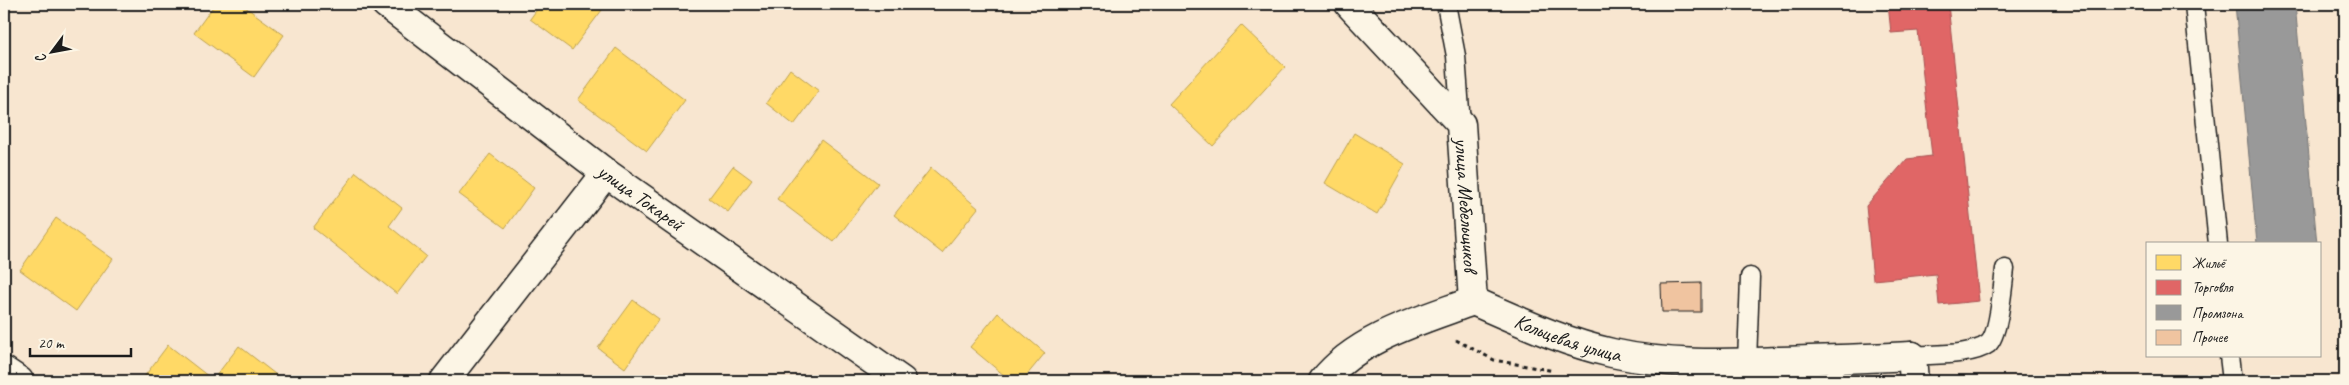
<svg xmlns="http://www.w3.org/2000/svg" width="2349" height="385" font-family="Caveat,sans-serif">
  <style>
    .homes { fill: #ffd966; stroke: #bba050 }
    .shops { fill: #e06666; stroke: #a55050 }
    .industry { fill: #999; stroke: #747474 }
    .building { fill: #f0c4a0; stroke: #1c1c1c }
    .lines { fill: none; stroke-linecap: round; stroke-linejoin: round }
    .lane-casing { stroke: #1c1c1c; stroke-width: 21 }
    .street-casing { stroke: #1c1c1c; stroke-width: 31 }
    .secondary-casing { stroke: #1c1c1c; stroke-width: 31 }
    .path { stroke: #1c1c1c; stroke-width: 3; stroke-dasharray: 4 4; stroke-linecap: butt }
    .lane { stroke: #fcf5e5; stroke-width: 18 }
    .street { stroke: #fcf5e5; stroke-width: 28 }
    .secondary { stroke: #fcf5e5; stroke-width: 28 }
    .labels { text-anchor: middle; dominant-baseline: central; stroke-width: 5; stroke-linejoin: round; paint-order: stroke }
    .street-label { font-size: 21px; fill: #1c1c1c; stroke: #fcf5e5 }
  </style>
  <rect width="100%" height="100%" fill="#f8e6d0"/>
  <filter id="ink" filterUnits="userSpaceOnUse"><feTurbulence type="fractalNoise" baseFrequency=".02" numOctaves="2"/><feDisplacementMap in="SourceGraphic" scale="10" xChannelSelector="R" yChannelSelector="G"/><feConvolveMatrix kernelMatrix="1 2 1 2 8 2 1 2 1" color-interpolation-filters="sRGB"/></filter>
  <g filter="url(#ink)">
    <path class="homes" d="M 215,4 L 241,4 L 284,35 L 254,77 L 194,33 Z
      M 541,4 L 595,4 L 602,10 L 572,50 L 530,19 Z
      M 1241,25 L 1285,67 L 1213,146 L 1169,104 Z
      M 616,48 L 685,100 L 647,151 L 578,100 Z
      M 790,69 L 819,91 L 794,125 L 766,103 Z
      M 1354,133 L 1405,164 L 1377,214 L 1325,183 Z
      M 821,140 L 878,183 L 834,242 L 777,199 Z
      M 490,154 L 534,188 L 505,228 L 459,194 Z
      M 733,166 L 752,180 L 728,212 L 709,198 Z
      M 931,168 L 978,208 L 942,253 L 894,215 Z
      M 356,172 L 402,208 L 389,226 L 426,256 L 397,294 L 313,228 Z
      M 56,218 L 113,259 L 76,311 L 20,270 Z
      M 633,300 L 659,319 L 625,368 L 598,348 Z
      M 998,313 L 1045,353 L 1022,381 L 1011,381 L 970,347 Z
      M 168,345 L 213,380 L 212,381 L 141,381 Z
      M 239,346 L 284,381 L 212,381 Z"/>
    <path class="shops" d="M 1888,4 L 1948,4 L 1979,301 L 1939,305 L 1936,274 L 1873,280 L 1866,206 L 1907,159 L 1932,156 L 1918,31 L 1891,33 Z"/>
    <path class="industry" d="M 2235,4 L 2295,4 L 2317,244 L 2257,244 Z"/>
    <path class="building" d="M 1701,283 L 1701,312 L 1662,312 L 1661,284 Z"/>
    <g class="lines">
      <g class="lane-casing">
        <path id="lane" d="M 1446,4 L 1456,56 L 1461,124
          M 2194,4 L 2218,244
          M 1912,356 C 1932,354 1972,356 1988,344 C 1999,335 2003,284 2005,269
          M 2229,356 L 2232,381
          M 1747,363 L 1750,277"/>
      </g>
      <g class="street-casing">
        <g id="street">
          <path id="s1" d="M 386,4 L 606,173 L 902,381"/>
          <path id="s2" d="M 1349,4 L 1461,124 L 1473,301"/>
          <path id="s3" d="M 1473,301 C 1519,321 1563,342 1612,353 C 1666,365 1723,364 1779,361 C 1823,360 1867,358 1912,356"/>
          <path d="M 4,371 L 19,381"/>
          <path d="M 444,381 L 606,173"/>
          <path d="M 1323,381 C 1358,337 1422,320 1473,301"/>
        </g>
      </g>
      <g class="secondary-casing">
        <path id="secondary" d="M 1912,356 L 1914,381"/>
      </g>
      <path class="path" d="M 1456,340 L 1494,360 L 1554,371"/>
      <use href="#lane" class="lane"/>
      <use href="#street" class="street"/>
      <use href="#secondary" class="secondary"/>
    </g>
  </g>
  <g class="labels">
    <g class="street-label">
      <text stroke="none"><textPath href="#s1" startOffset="320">улица Токарей</textPath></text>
      <text stroke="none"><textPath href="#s2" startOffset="245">улица Мебельщиков</textPath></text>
      <text stroke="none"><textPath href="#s3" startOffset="102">Кольцевая улица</textPath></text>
    </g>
  </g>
  <rect width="2349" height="385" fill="none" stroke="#fcf5e5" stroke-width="20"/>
  <rect x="10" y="10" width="2329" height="365" fill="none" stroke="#1c1c1c" stroke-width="2" filter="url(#ink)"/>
  <rect x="2146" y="242" width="175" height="115" fill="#fcf5e5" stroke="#a29e95"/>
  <rect x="2156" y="255" width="25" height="15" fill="#ffd966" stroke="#a29e95"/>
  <text x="2192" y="268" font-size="15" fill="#1c1c1c">Жильё</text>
  <rect x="2156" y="280" width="25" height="15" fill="#e06666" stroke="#a29e95"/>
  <text x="2192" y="292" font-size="15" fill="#1c1c1c">Торговля</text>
  <rect x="2156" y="305" width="25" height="15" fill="#999999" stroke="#a29e95"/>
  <text x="2192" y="318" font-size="15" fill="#1c1c1c">Промзона</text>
  <rect x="2156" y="330" width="25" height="15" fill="#f0c4a0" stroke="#a29e95"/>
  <text x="2192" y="342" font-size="15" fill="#1c1c1c">Прочее</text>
  <g transform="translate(52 52) rotate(238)" stroke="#fcf5e5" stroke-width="4" paint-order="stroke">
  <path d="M0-4L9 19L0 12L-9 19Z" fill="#1c1c1c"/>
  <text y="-8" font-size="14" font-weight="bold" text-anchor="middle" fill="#1c1c1c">С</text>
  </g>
  <path d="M30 348v8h101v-8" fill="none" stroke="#1c1c1c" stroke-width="2.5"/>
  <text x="38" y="348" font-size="15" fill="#1c1c1c" stroke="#fcf5e5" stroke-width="4" paint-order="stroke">20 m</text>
</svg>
